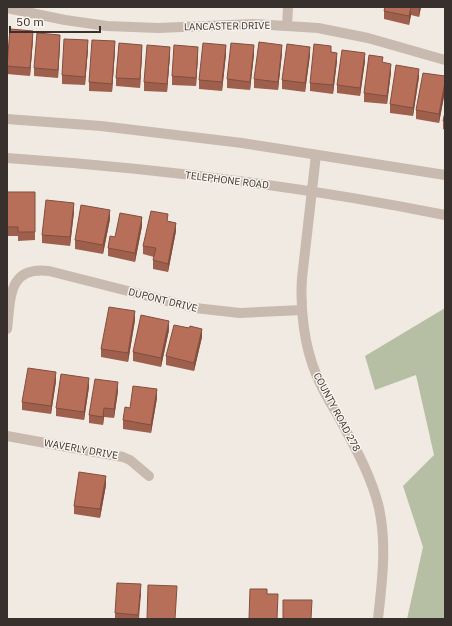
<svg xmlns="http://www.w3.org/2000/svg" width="452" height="626" font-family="'IBM Plex Sans',sans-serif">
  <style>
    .green { fill: #b6bfa3 }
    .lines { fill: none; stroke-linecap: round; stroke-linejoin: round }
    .minor { stroke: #c8baaf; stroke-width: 10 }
    .wall { fill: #9e5f4d }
    .shaded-wall { fill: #814e3e }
    .building { fill: #b86f59; stroke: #814e3e }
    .labels { text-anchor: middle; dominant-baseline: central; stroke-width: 3; stroke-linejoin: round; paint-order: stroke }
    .street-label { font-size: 10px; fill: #38302c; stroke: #f9f4ee }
  </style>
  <rect width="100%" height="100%" fill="#f1eae2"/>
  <path class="green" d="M 445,308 L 445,619 L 407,619 L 423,547 L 403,486 L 434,455 L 416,375 L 375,390 L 365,356 Z"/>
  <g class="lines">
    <path class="minor" d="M 7,8 L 65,20 L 107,26 L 158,28 L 254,24 L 318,28 L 368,38 L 445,60
      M 287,26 L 288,7
      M 7,119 L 101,126 L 242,143 L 445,175
      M 316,155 L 302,278 C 300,309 304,345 316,374 C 321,387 329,401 337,414 C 353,444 371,474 379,508 C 387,545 382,582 378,619
      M 7,158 C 154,168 301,186 445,215
      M 7,329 C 11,299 7,266 49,271 L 195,308 L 240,313 L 302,310
      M 7,436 L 123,457 L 130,460 L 149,476"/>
  </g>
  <path class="wall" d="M 385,7 L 421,7 L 419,17 L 411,15 L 409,25 L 384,19 L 384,11 Z
    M 33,39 L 30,76 L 7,74 L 7,66 Z
    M 60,44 L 58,78 L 34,76 L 34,68 Z
    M 88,49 L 85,85 L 62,84 L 62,75 Z
    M 115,50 L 112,92 L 89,91 L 89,82 Z
    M 331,52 L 337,61 L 333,94 L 310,91 L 310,83 Z
    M 142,53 L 140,88 L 116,86 L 116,78 Z
    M 282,53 L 278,90 L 254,88 L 254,79 Z
    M 226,54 L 222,91 L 199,89 L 199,80 Z
    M 254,54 L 250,90 L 227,88 L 227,79 Z
    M 170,55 L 167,92 L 144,91 L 144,82 Z
    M 198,55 L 196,86 L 172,85 L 172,76 Z
    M 310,55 L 305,92 L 282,89 L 282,80 Z
    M 365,61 L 360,96 L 337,93 L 337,85 Z
    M 383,63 L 391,72 L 387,104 L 364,102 L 364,93 Z
    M 445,76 L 445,91 L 439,123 L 416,119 L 416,110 Z
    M 419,77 L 413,116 L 390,113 L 390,104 Z
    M 445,112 L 445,130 L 443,129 L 443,121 Z
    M 7,192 L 35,192 L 35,240 L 18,241 L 18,236 L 7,236 Z
    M 74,212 L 70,246 L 42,243 L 42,235 Z
    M 110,219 L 103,254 L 75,249 L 75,240 Z
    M 142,226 L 135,262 L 108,256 L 108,248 L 115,237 Z
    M 176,231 L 168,272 L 153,269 L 153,260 L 154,257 L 143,254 L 143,246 Z
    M 135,320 L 128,362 L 101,357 L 101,349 Z
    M 189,328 L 202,337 L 194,371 L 166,365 L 166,356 Z
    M 169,330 L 161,367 L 133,361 L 133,352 Z
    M 56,381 L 51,414 L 22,410 L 22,402 Z
    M 89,387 L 84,420 L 56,416 L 56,408 Z
    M 118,391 L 114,418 L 104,417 L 103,425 L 89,423 L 89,415 Z
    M 157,398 L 151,433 L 123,429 L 123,420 L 130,408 Z
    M 106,485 L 100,518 L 74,514 L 74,506 Z
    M 141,593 L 139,619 L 115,619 L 115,613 Z"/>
  <path class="shaded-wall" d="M 411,7 L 411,15 L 409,25 L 409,16 Z
    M 419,7 L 421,7 L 419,17 Z
    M 33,31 L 33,39 L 30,76 L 30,68 Z
    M 60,35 L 60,44 L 58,78 L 58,70 Z
    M 88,40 L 88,49 L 85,85 L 85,77 Z
    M 115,41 L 115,50 L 112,92 L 112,84 Z
    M 142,45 L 142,53 L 140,88 L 140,79 Z
    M 226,45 L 226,54 L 222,91 L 222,82 Z
    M 254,45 L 254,54 L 250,90 L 250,82 Z
    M 282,45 L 282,53 L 278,90 L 278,82 Z
    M 170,47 L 170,55 L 167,92 L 167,84 Z
    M 198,47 L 198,55 L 196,86 L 196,78 Z
    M 310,47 L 310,55 L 305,92 L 305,83 Z
    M 337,53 L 337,61 L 333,94 L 333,85 Z
    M 365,53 L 365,61 L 360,96 L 360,88 Z
    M 391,64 L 391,72 L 387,104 L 387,96 Z
    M 419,69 L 419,77 L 413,116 L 413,108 Z
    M 445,82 L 445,91 L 439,123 L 439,114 Z
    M 74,203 L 74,212 L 70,246 L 70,237 Z
    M 110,210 L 110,219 L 103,254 L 103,245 Z
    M 142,217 L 142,226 L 135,262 L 135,253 Z
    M 176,223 L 176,231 L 168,272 L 168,264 Z
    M 135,311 L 135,320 L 128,362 L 128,353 Z
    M 169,321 L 169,330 L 161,367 L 161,358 Z
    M 202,329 L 202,337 L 194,371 L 194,363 Z
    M 56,372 L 56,381 L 51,414 L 51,406 Z
    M 89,378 L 89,387 L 84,420 L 84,412 Z
    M 118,382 L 118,391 L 114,418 L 114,409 Z
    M 157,389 L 157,398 L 151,433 L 151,425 Z
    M 104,408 L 104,417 L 103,425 L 103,417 Z
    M 106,476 L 106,485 L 100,518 L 100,509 Z
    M 141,584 L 141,593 L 138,619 L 138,615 Z"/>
  <path class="building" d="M 385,7 L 411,7 L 409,16 L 384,11 Z
    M 10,29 L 33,31 L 30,68 L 7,66 Z
    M 37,33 L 60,35 L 58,70 L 34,68 Z
    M 64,39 L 88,40 L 85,77 L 62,75 Z
    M 92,40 L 115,41 L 112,84 L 89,82 Z
    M 259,42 L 282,45 L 278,82 L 254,79 Z
    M 119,43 L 142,45 L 140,79 L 116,78 Z
    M 203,43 L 226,45 L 222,82 L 199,80 Z
    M 231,43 L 254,45 L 250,82 L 227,79 Z
    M 287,44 L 310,47 L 305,83 L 282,80 Z
    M 314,44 L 331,46 L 331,52 L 337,53 L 333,85 L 310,83 Z
    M 147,45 L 170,47 L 167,84 L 144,82 Z
    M 174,45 L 198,47 L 196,78 L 172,76 Z
    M 342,50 L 365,53 L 360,88 L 337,85 Z
    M 369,55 L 383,57 L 382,62 L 391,64 L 387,96 L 364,93 Z
    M 396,65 L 419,69 L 413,108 L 390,104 Z
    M 423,73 L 445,76 L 445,82 L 439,114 L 416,110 Z
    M 445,112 L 445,121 L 443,121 Z
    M 7,192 L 35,192 L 35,232 L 18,232 L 18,227 L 7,227 Z
    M 46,200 L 74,203 L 70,237 L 42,235 Z
    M 81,205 L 110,210 L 103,245 L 75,240 Z
    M 151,211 L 168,214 L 167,221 L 176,223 L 168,264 L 153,260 L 156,248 L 143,246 Z
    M 120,213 L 142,217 L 135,253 L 108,248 L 110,236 L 115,237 Z
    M 109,307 L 135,311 L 128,353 L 101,349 Z
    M 141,315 L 169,321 L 161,358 L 133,352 Z
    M 174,325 L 189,328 L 190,326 L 202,329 L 194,363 L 166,356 Z
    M 28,368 L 56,372 L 51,406 L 22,402 Z
    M 61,374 L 89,378 L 84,412 L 56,408 Z
    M 95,379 L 118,382 L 114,409 L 104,408 L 103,417 L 89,415 Z
    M 133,386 L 157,389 L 151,425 L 123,420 L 125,407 L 130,408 Z
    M 79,472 L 106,476 L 100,509 L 74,506 Z
    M 117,583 L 141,584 L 138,615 L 115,613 Z
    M 148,585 L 177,586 L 175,619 L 147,619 Z
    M 250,589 L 267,589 L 267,594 L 278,594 L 277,619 L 249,619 Z
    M 283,600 L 312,600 L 311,619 L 283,619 Z"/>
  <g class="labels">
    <g class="street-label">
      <text transform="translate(227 26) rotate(-1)">LANCASTER DRIVE</text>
      <text transform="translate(227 180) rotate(7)">TELEPHONE ROAD</text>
      <text transform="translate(163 300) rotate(14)">DUPONT DRIVE</text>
      <text transform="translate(337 412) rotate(62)">COUNTY ROAD 278</text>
      <text transform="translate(81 449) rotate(10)">WAVERLY DRIVE</text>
    </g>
  </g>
  <rect width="452" height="626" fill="none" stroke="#38302c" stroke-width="16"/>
  <path d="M10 26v6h90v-6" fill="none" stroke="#38302c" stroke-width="2"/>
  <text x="16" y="26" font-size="12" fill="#38302c" stroke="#f9f4ee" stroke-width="3" paint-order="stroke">50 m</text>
</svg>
